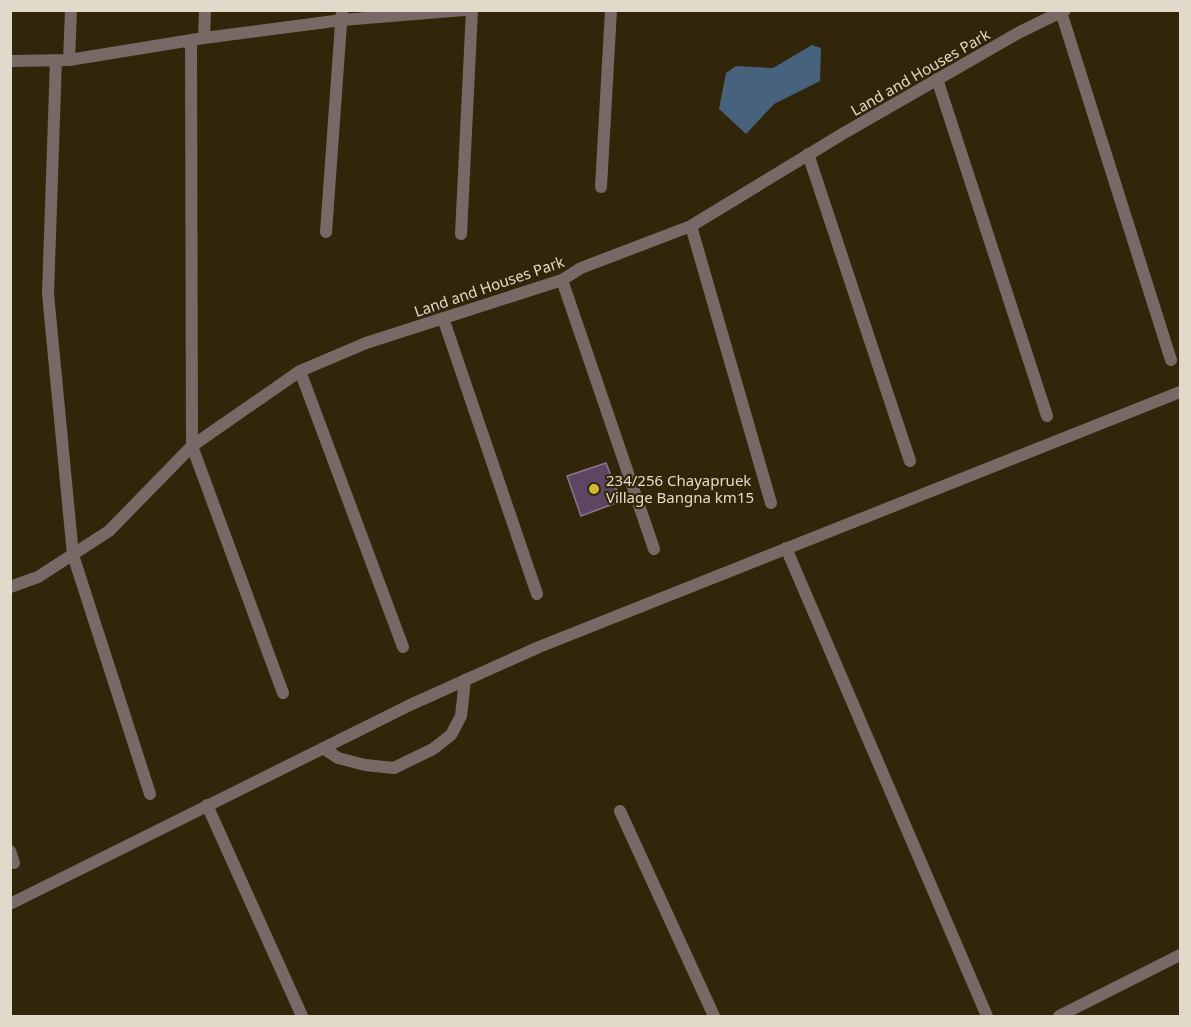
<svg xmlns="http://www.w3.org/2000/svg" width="1191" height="1027" font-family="'Noto Sans',sans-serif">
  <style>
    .water { fill: #47627d }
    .building { fill: #5c4663; stroke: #8a7690; stroke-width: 1.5 }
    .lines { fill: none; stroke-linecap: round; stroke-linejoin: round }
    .lane { stroke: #796966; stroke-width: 12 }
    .street { stroke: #796966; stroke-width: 12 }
    .poi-dot { fill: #d4b635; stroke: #32260a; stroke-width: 2 }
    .labels { text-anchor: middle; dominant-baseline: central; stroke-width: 4.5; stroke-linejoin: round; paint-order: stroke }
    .street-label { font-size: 15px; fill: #e1daca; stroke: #32260a }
    .poi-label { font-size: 15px; fill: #e1daca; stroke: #32260a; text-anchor: start }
  </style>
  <rect width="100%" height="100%" fill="#32260a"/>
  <path class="water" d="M 812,45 L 821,48 L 820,81 L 774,104 L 746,134 L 719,109 L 726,73 L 736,66 L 773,68 Z"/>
  <path class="building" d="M 606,463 L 621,501 L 581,516 L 567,476 Z"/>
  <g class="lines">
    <path class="lane" d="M 323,748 L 338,758 L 365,765 L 394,768 L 433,749 L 451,735 L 461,716 L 465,680
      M 207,805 L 302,1016
      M 620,811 L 714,1016"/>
    <path class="street" d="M 1061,12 L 1171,360
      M 204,38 L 205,10
      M 191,40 L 192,446 L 283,693
      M 56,60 L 48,294 L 73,555 L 150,794
      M 69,60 L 71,10
      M 10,61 L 69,60 L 204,38 L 342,20 L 464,10
      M 937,79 L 1047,416
      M 808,154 L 910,461
      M 601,187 L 611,10
      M 691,226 L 771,503
      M 326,232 L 342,10
      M 461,234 L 472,10
      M 562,280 L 654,549
      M 443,318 L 537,594
      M 300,371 L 403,647
      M 786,548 L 987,1016
      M 10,587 L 38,577 L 109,531 L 192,446 L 300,371 L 366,343 L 562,280 L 581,268 L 691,226 L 844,133 L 1020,32 L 1065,10
      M 10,851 L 14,863
      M 10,904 L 410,705 L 539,647 L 1180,392
      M 1059,1016 L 1180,955"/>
  </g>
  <circle class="poi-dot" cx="594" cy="489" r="6"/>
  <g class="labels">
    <g class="street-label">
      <text transform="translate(920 72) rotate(-30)">Land and Houses Park</text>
      <text transform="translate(489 286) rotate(-19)">Land and Houses Park</text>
    </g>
    <g class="poi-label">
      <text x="606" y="480">234/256 Chayapruek<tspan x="606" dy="17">Village Bangna km15</tspan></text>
    </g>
  </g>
  <rect width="1191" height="1027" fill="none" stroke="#e1daca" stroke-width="24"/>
</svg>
